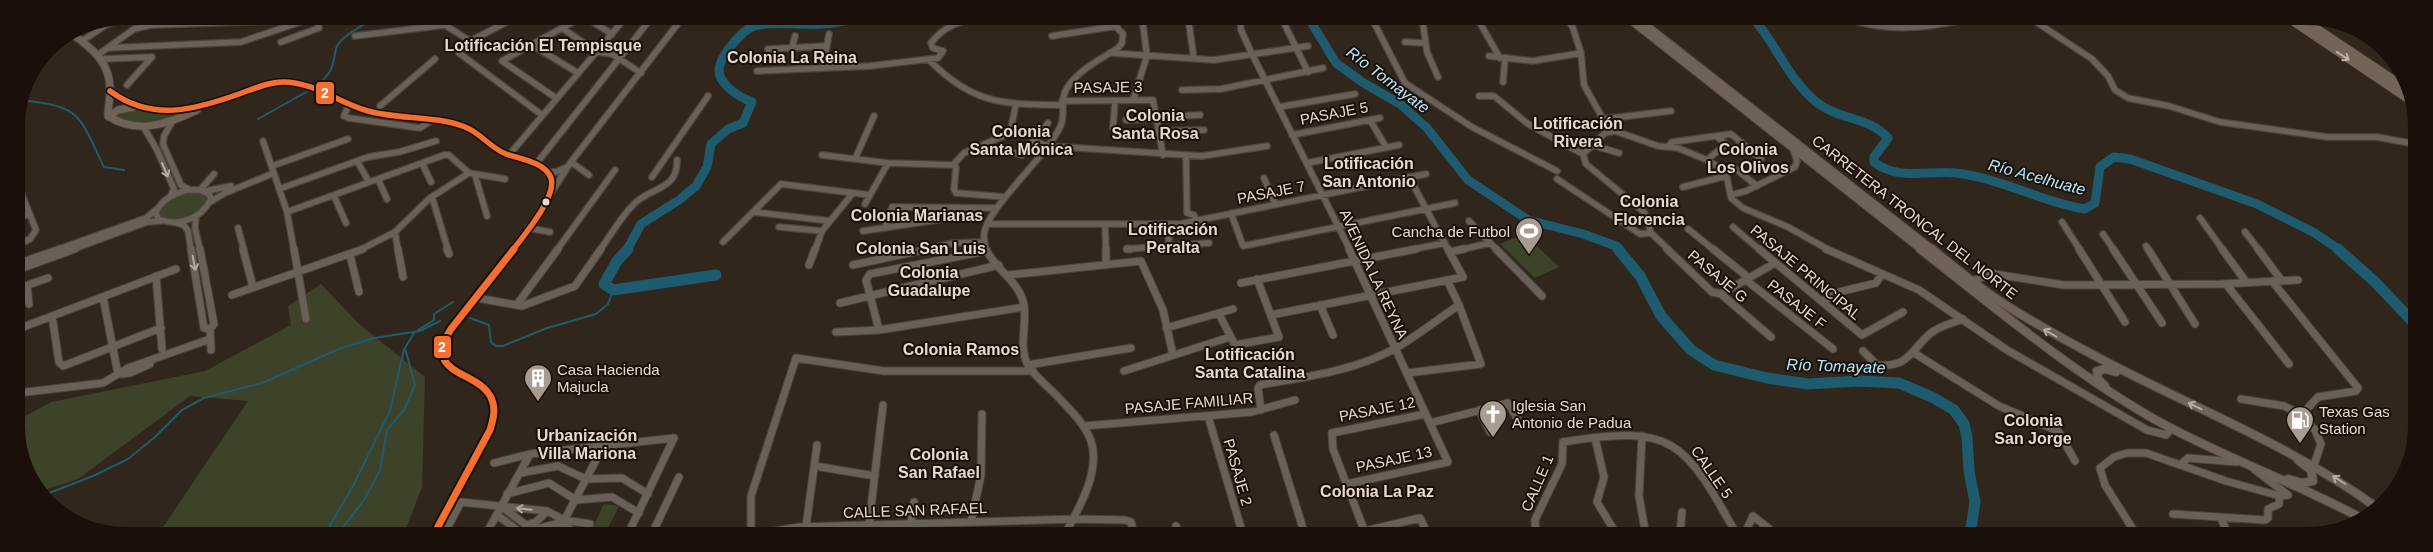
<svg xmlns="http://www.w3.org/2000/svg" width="2433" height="552" font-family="Helvetica,sans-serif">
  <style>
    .green { fill: #3d4329 }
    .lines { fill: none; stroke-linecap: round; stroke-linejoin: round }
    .stream { stroke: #1e5b6f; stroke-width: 2 }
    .river-far1 { stroke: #1e5b6f; stroke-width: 9 }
    .river { stroke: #1e5b6f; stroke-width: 11 }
    .minor-far1-casing { stroke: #4e433c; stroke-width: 8 }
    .minor-casing { stroke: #4e433c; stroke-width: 9 }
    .major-far1-casing { stroke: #4e433c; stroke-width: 9 }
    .major-casing { stroke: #4e433c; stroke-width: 10 }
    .highway-casing { stroke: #4e433c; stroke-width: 9 }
    .minor-far1 { stroke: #696158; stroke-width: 5.5 }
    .minor { stroke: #696158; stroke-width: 7 }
    .major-far1 { stroke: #6f6258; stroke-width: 7 }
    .major { stroke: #6f6258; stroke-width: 8 }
    .highway { stroke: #726457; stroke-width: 8 }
    .bus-1-far1-casing { stroke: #1a1009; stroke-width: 9 }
    .bus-1-casing { stroke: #1a1009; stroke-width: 11 }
    .bus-1-far1 { stroke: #f46f30; stroke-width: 5.5 }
    .bus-1 { stroke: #f46f30; stroke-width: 7 }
    .oneway { stroke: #bfb1a5 }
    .oneway2 { stroke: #b5aa9f }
    .oneway3 { stroke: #b8aa9f }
    .bus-dot { fill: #e8dacf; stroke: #1a1009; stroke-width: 2 }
    .labels { text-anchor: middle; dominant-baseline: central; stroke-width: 4; stroke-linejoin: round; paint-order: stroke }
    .street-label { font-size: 15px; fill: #e8dacf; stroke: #1a1009 }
    .poi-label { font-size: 15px; fill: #e8dacf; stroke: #1a1009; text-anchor: start }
    .neighbourhood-label { font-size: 16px; font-weight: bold; fill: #e8dacf; stroke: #1a1009 }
    .water-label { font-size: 16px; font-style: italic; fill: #b2e8fe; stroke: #1a1009 }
    .line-badge { stroke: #1a1009; stroke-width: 2 }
    .badge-label { font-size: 14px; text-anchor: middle; font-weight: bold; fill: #fff }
  </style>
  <rect width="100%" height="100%" fill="#31261c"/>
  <path class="green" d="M 128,109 L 174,115 L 172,118 C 149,123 138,126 115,117 Z
    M 197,191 L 207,196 L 208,200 C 197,216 180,224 161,218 L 160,210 C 171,197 181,194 197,191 Z
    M 1524,234 L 1559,267 L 1535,278 L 1500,244 Z
    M 321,284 L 359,324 L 425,377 L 422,487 L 404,534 L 159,533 L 248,401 L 190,396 L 78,479 L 41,491 L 18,448 L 18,421 L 20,419 L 51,402 L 205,371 L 291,325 L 288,306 Z
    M 604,504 L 619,506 L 607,530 L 592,529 Z"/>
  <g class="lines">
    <path class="stream" d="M 317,86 C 333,71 332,69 336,49 C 339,36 371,20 383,16
      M 21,100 C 83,107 78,114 104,167 L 124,170
      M 258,119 L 310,90
      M 470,318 L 489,325 L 491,342 L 496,346 L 503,346 L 547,328 L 596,314 L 608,304 L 613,290
      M 418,330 L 434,320 L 434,314 L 453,302
      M 44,495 L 93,476 L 128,459 L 155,437 L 182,410 L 204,398 L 262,383 L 339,349 L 374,338 L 420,331 L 440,321
      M 325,534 L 353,486 L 390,411 L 404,349
      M 338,534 L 364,500 L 380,470 L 387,430 L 404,410 L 415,385 L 405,348 L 414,333"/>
    <path class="river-far1" d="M 1308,17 L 1336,63 L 1362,82 L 1400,104 L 1427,128 L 1468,180 L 1528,220 L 1583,234 L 1616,246 L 1619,250
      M 1753,18 C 1777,45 1790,83 1819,104 C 1840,120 1870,117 1888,138 L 1874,157 L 1874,162 C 1898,181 1928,170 1956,173 C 2001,178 2041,202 2085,209 L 2095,203 L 2100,167 L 2114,157 L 2130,159 L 2257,204 L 2313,232 L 2340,250
      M 627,250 L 641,224 L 679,200 L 696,186 L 707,167 L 711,144 L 728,129 L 743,123 L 752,102 C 739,97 714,82 720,65 C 723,54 737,37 748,29 C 763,19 804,26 823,24 C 839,23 854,19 869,17"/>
    <path class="river" d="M 628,249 L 617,261 L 604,284 L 613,290 L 716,275
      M 1618,249 L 1640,276 L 1661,316 L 1691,350 L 1714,365 L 1767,378 L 1808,384 L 1859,381 L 1899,383 L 1934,398 L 1954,410 L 1964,424 L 1967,437 L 1969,471 L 1975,502 L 1970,535
      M 2338,249 L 2374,281 L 2415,324"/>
    <g class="minor-far1-casing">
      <path id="minor-far1" d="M 339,16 L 342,21
        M 516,17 L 465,44 L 459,53 L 542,115
        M 585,17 L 612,34
        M 1188,17 L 1194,59
        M 1240,17 L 1241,30 L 1252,54 L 1350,250
        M 1281,17 L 1308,72
        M 1371,17 L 1405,83 L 1472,127 L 1557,171
        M 1422,17 L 1427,52 L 1438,77
        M 1477,18 L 1500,58
        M 1567,18 L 1573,28 L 1581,53 L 1584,85 L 1603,119 L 1615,131 L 1658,146 L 1678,148 L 1707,160 L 1717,166 L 1727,178 L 1731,198 L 1743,208 L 1788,227 L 1829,250
        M 1846,18 C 1889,34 1930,27 1974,18
        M 2030,18 L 2092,59 L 2108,76 L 2115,90 L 2128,98 L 2169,106 L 2220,122 L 2327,137 L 2377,137 L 2415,144
        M 1239,19 L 1263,17
        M 562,28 L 597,52 L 612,54 L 641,73
        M 355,36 L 445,25 L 470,41
        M 1052,36 L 1117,26
        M 82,41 L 106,25 L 130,16
        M 281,42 L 319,28 L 315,17
        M 1405,42 L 1425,43
        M 532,45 L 578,73
        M 108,48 L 241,42 L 318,16
        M 792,48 L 795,36
        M 768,49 L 827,46
        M 1111,53 L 1214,60 L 1308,46
        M 99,54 L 134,29 L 150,25 L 306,20
        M 1489,56 L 1533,61 L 1581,53
        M 102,59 L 152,57
        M 929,60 C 974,105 1002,104 1062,105
        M 823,68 L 829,34
        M 757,71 L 870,66 L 938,58 L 943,51 L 933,48 L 931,43 C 944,26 960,21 980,17
        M 1503,82 L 1505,59
        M 127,85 L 152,57
        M 1182,90 L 1221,89 L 1323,68
        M 1479,96 L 1494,96 L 1528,124 L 1583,154
        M 556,98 L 502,61 L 582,17
        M 1133,100 L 1147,56 L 1142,17
        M 1062,101 L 1153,100 L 1163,155
        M 349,104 L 344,116 L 349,118 L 420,128 L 432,120
        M 380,106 L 435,59
        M 1279,107 L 1355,94
        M 1157,117 L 1200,115
        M 1603,119 L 1671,111
        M 1126,120 L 1158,119
        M 1370,120 L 1386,147
        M 172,122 L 164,136 L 163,144 L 181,185 L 190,190
        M 143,126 L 157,150 L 174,189 L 170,197
        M 1113,128 L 1115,101
        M 1159,131 L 1204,130
        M 1292,135 L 1380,118
        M 1716,136 L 1736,152
        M 263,141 L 287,212 L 294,250
        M 1034,141 L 1048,146 L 1202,156 L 1267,146
        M 1592,145 L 1619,153
        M 1668,147 L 1672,142 L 1731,134 L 1761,159
        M 1005,150 L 1022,155 L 1048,123
        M 1583,154 L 1586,164 L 1644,212 L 1651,233
        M 1583,154 L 1605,133 L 1615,131
        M 509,155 L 626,17
        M 822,155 L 888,163 L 953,165 L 956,167 L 954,189 L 956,193 L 1005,197
        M 1186,156 L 1187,213 L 1194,215 L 1196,220
        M 855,159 L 874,116
        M 1707,160 L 1726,144
        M 357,161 L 369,182
        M 571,162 L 589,175
        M 422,163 L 431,182
        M 1307,163 L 1399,145
        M 536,164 L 652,17
        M 953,165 L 964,153 L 1010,133 L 1016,104
        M 272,166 L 348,139
        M 1732,166 L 1757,186
        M 546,172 L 556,172 L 567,167
        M 475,175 L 487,216
        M 652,177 L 708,96
        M 1409,177 L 1448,250
        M 1264,178 L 1275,204
        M 378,179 L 387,199
        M 1557,179 L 1640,234 L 1651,233
        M 17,182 L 36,230 L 30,239 L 17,245
        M 1683,187 L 1726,176
        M 279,189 L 368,157 L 399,152 L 436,141
        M 187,190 L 200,190 L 209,194 L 211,199 C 201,219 179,227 158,219 L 156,212 C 162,199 174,194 187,190 Z
        M 200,190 L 214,174
        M 206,191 L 231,186
        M 551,193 L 571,162 L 683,17
        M 1731,195 L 1746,191 L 1795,167 L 1797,161 L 1793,149
        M 334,196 L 346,223
        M 430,198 L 433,200 L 448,250
        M 210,202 L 225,193 L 274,173
        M 865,204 L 888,163
        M 287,212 L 444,155 L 449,155 L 469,173 L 505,179
        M 753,212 L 830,221
        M 1231,213 L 1243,246 L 1455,203
        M 196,216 L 195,228 L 200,250
        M 17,218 L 30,214
        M 2200,218 L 2223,250
        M 1469,221 L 1497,250
        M 2062,222 L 2080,250
        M 177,223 L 184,225 L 188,231 L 191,250
        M 987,224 L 1180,224 L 1426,174
        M 1105,224 L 1106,250
        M 779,227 L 822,231
        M 1733,227 L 1760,250
        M 238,228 L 244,250
        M 528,228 L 550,232
        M 885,228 L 892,207 L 996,208
        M 1688,229 L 1714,250
        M 863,231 L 957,217 L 960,208
        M 395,232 L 398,250
        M 2245,232 L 2259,250
        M 1651,233 L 1669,250
        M 2103,234 L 2114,250
        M 723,242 L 781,184 L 870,195
        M 1168,246 L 1170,224
        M 2146,246 L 2149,250
        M 1127,249 L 1209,243
        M 56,250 L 146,218 L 158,208
        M 71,250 L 147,222 L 161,221
        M 360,250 L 395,232 L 430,198 L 469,173
        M 557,250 L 615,170
        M 600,250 C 611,235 620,218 633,205 C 649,187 678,191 677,160
        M 815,250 L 822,231 L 853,193
        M 922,250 L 954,243 L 984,242
        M 986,250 C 985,245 984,240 984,235 C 985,209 1048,156 1061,125 C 1066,113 1059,100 1067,88 C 1078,70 1101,59 1118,48 L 1122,43 L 1123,34 L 1107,17
        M 1409,250 L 1445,243
        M 1459,250 L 1490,243"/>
    </g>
    <g class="minor-casing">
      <path id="minor" d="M 191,249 L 204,328 L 210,329
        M 200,249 L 214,324 L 210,329 L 211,350
        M 243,249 L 253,287
        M 294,249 L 306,319
        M 398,249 L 403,277
        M 447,249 L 449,254
        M 986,249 C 993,267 1017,280 1023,301 C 1029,321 1017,345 1028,365 C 1035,377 1050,388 1059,398 C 1071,411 1085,424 1091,441 C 1101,471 1079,508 1065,534
        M 1106,249 L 1106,265
        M 1127,249 L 1130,249
        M 1496,249 L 1542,296
        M 1667,249 L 1712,292 L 1721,294 L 1771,337
        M 1713,249 L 1749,278
        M 1759,249 L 1862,335 L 1903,312
        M 1826,249 L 1919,290 L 2007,350 L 2147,430 L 2166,435 L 2171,429
        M 2079,249 L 2125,322
        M 2113,249 L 2162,323
        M 2148,249 L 2195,324
        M 2222,249 L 2247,283
        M 2258,249 L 2282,281
        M 1450,252 L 1464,249
        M 350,255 L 359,292
        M 17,264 L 60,249
        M 809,265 L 815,249
        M 853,265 L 928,249
        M 17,270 L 75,249
        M 1008,275 L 1141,261 L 1163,310 L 1173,355
        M 156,276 L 162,349
        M 1746,280 L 1833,349
        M 1971,281 L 1994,274 L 2064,285 L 2221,284 L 2298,280
        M 2272,281 L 2358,388 L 2356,391 L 2318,397 L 2305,411 L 2305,419 L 2315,430 L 2321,444 L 2314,465
        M 1241,283 L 1416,249
        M 2226,284 L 2289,364
        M 27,286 L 29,304
        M 17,289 L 48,278
        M 1721,294 L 1775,263
        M 232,295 L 363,249
        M 103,297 L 118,374
        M 477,298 L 522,306 L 575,286 L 601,249
        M 1822,302 L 1839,292 L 1876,283 L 1882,274
        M 518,303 L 558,249
        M 840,303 L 999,265
        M 1320,305 L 1333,335
        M 1219,314 L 1235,345 L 1279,337 L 1257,279
        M 1271,315 L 1463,277 L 1448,249
        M 52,316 L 59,362 L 63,366 L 161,328
        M 1166,328 L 1233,309
        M 18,329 L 176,269
        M 879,330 L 866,280 L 870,274 L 986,251
        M 836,332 L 879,330 L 1024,307
        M 1863,351 L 1877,365 C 1910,368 1911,349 1931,333 C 1939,326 1953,323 1963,319
        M 1914,353 L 1999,406 L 2058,431 L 2075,461
        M 1028,365 L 1131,348
        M 1124,371 L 1230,337
        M 1407,373 L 1481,364 L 1459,305 L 1447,280
        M 122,374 L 130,373 L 150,364
        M 18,393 L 103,383 L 128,368 L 210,339
        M 2241,399 L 2284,406 L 2304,416
        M 1261,410 L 1258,388 L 1260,385 C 1305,377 1355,371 1396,348 C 1418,335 1438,319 1459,305
        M 1479,410 L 1490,432
        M 1208,416 L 1243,535
        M 1430,423 L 1508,403 L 1521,425
        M 1084,426 L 1252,412 L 1295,400
        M 1274,435 L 1305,535
        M 1642,436 L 1639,496 L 1645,530 L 1643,535
        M 1595,438 L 1604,477 L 1597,502 L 1617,535
        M 494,463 L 530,454 L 674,438
        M 2180,465 L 2188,458 L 2236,462
        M 815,466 L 875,476
        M 2255,470 L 2288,495
        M 520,473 L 558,466 L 586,479 L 622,478 L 648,494
        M 1347,484 L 1448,462 L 1349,249
        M 507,494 L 549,483 L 576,500 L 612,497 L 639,513
        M 451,501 L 547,511 L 564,520 L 590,524
        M 502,507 L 526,525 L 536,522 L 547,511
        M 2173,514 L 2265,520 L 2268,518 L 2268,509 L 2279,504 L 2280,496
        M 497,515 L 521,533 L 563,522 L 575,534
        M 2221,519 L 2229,535
        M 971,522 L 981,475 L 982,414
        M 911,524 L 914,502
        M 869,525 L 883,405
        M 1176,526 L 1178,535
        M 806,527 L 817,445
        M 1365,531 L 1420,518 L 1428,535
        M 444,534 L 461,502
        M 486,534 L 530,454
        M 557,534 L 604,445
        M 628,534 L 674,438
        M 652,534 L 679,477
        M 751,534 L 751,496 L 796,358 L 884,371 L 1033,371
        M 757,534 L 799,527 L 1075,519 L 1125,520 L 1131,522 L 1134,535
        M 2136,534 L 2105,485 L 2100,468 L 2114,457 L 2127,453 L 2146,453 L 2226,481 L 2280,496 L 2288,495
        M 1366,535 L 1333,449 L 1332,433 L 1425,414
        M 1536,535 L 1535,520 L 1562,464 L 1563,442 C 1674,424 1684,440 1737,535
        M 1680,535 L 1682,512
        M 1744,535 L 1753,516 L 1777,535"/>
    </g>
    <g class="major-far1-casing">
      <path id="major-far1" d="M 1628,18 L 1922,250
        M 1637,18 L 1933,250
        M 71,33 C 93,49 111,63 110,92 C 110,100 108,108 108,116 C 137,135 168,124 197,110
        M 110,91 C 152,122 194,110 239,94 C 253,89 268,82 283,82 C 314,82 339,103 368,111 C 400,120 434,115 465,127 C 481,133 490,148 506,154 C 520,159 545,162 551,178 C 557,197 524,235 513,250
        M 109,117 L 118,110 L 134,107"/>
    </g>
    <g class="major-casing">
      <path id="major" d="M 1920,249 C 1996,308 2070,371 2154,419 C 2220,456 2292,481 2359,517
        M 1932,249 C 1953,266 1975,285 1998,300 C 2030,321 2065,340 2099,358 C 2193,408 2293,446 2379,509
        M 2105,386 L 2098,379 L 2097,371 L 2105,369 L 2116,372
        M 2288,479 L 2302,483 L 2313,481 L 2311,470 L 2298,460
        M 434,534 L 490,430 C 493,420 496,410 492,400 C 481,369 420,377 451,329 L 514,249"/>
    </g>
    <g class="highway-casing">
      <path id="highway" d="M 2288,18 L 2414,103
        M 2301,18 L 2406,88"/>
    </g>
    <use href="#minor-far1" class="minor-far1"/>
    <use href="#minor" class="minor"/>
    <use href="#major-far1" class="major-far1"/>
    <use href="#major" class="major"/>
    <use href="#highway" class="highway"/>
    <g class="bus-1-far1-casing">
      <path id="bus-1-far1" d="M 110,91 C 152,122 194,110 239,94 C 253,89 268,82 283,82 C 314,82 339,103 368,111 C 400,120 434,115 465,127 C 481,133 490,148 506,154 C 520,159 545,162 551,178 C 557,197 524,235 513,250"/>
    </g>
    <g class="bus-1-casing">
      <path id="bus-1" d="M 434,534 L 490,430 C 493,420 496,410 492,400 C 481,369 420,377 451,329 L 514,249"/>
    </g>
    <use href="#bus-1-far1" class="bus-1-far1"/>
    <use href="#bus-1" class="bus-1"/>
  </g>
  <defs><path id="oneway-shaft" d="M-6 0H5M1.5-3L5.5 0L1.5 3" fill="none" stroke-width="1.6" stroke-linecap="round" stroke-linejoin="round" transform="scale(1.25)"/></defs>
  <use class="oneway" href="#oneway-shaft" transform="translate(2343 56) rotate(34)"/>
  <g class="oneway2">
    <use href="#oneway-shaft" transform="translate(165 170) rotate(67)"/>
    <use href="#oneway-shaft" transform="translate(194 263) rotate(79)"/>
    <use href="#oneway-shaft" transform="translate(524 509) rotate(-174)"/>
  </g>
  <g class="oneway3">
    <use href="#oneway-shaft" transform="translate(2050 333) rotate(-150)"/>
    <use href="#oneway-shaft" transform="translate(2195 406) rotate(-154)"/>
    <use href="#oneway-shaft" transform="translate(2339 480) rotate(-148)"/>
  </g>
  <defs>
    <g id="stadium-pin" transform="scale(1.4375)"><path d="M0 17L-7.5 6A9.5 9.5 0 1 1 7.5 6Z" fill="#a89b90" stroke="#1a1009"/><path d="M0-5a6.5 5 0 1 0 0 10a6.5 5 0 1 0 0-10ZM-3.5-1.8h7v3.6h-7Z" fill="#fff"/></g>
    <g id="building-pin" transform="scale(1.4375)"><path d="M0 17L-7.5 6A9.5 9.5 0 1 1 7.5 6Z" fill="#a89b90" stroke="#1a1009"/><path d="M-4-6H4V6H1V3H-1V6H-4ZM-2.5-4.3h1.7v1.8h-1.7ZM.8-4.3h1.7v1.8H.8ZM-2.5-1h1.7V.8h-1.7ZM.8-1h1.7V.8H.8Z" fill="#fff"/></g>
    <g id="church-pin" transform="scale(1.4375)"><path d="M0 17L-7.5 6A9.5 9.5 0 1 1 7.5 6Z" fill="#a89b90" stroke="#1a1009"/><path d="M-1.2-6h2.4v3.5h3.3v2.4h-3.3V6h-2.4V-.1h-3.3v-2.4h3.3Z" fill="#fff"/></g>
    <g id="fuel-pin" transform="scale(1.4375)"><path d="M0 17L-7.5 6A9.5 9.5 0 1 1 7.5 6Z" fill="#a89b90" stroke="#1a1009"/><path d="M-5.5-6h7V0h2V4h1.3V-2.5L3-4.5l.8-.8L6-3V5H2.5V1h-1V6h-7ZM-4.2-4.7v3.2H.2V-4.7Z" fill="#fff"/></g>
  </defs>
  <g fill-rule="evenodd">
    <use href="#stadium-pin" x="1529" y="231"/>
    <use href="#building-pin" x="538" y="378"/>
    <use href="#church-pin" x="1493" y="414"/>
    <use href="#fuel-pin" x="2300" y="420"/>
  </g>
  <circle class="bus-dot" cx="546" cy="202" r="4.5"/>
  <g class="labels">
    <g class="street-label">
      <text transform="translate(1108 87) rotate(-1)">PASAJE 3</text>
      <text transform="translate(1334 113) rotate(-11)">PASAJE 5</text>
      <text transform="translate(1271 192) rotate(-11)">PASAJE 7</text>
      <text transform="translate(1915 217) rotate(38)">CARRETERA TRONCAL DEL NORTE</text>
      <text transform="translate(1806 272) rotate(40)">PASAJE PRINCIPAL</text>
      <text transform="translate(1374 274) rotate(65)">AVENIDA LA REYNA</text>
      <text transform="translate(1718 276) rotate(40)">PASAJE G</text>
      <text transform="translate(1797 304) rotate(38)">PASAJE F</text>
      <text transform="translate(1189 403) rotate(-5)">PASAJE FAMILIAR</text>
      <text transform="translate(1377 409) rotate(-11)">PASAJE 12</text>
      <text transform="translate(1394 459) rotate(-12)">PASAJE 13</text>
      <text transform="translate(1238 472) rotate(74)">PASAJE 2</text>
      <text transform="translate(1712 472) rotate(55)">CALLE 5</text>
      <text transform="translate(1537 483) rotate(-67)">CALLE 1</text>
      <text transform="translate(915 510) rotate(-2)">CALLE SAN RAFAEL</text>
    </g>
    <g class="poi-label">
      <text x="1510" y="231" text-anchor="end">Cancha de Futbol</text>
      <text x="557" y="369">Casa Hacienda<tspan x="557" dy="17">Majucla</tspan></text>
      <text x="1512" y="405">Iglesia San<tspan x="1512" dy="17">Antonio de Padua</tspan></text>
      <text x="2319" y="411">Texas Gas<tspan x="2319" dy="17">Station</tspan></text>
    </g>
    <g class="neighbourhood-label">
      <text x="543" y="45">Lotificación El Tempisque</text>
      <text x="792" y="57">Colonia La Reina</text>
      <text x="1155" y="115">Colonia<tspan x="1155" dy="18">Santa Rosa</tspan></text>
      <text x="1578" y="123">Lotificación<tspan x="1578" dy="18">Rivera</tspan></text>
      <text x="1021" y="131">Colonia<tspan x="1021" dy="18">Santa Mónica</tspan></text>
      <text x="1748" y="149">Colonia<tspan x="1748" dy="18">Los Olivos</tspan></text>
      <text x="1369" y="163">Lotificación<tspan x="1369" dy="18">San Antonio</tspan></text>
      <text x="1649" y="201">Colonia<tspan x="1649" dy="18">Florencia</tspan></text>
      <text x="917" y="215">Colonia Marianas</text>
      <text x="1173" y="229">Lotificación<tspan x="1173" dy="18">Peralta</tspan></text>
      <text x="921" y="248">Colonia San Luis</text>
      <text x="929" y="272">Colonia<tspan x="929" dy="18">Guadalupe</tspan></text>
      <text x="961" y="349">Colonia Ramos</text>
      <text x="1250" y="354">Lotificación<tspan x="1250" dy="18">Santa Catalina</tspan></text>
      <text x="2033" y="420">Colonia<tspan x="2033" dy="18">San Jorge</tspan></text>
      <text x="587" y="435">Urbanización<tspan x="587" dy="18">Villa Mariona</tspan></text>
      <text x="939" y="454">Colonia<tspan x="939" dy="18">San Rafael</tspan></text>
      <text x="1377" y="491">Colonia La Paz</text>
    </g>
    <g class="water-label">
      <text transform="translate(1388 80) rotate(37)">Río Tomayate</text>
      <text transform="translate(2037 177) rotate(15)">Río Acelhuate</text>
      <text transform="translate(1836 366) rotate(2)">Río Tomayate</text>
    </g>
  </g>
  <path d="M0 0H2433V552H0ZM125 25H2308A100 100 0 0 1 2408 125V427A100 100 0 0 1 2308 527H125A100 100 0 0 1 25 427V125A100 100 0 0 1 125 25Z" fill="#1a1009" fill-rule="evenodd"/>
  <g class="line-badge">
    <rect x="315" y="81" width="20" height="24" rx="5" fill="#f46f30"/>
    <rect x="433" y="335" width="19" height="24" rx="5" fill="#f46f30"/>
  </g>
  <g class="badge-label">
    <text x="325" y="98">2</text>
    <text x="442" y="352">2</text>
  </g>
</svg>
